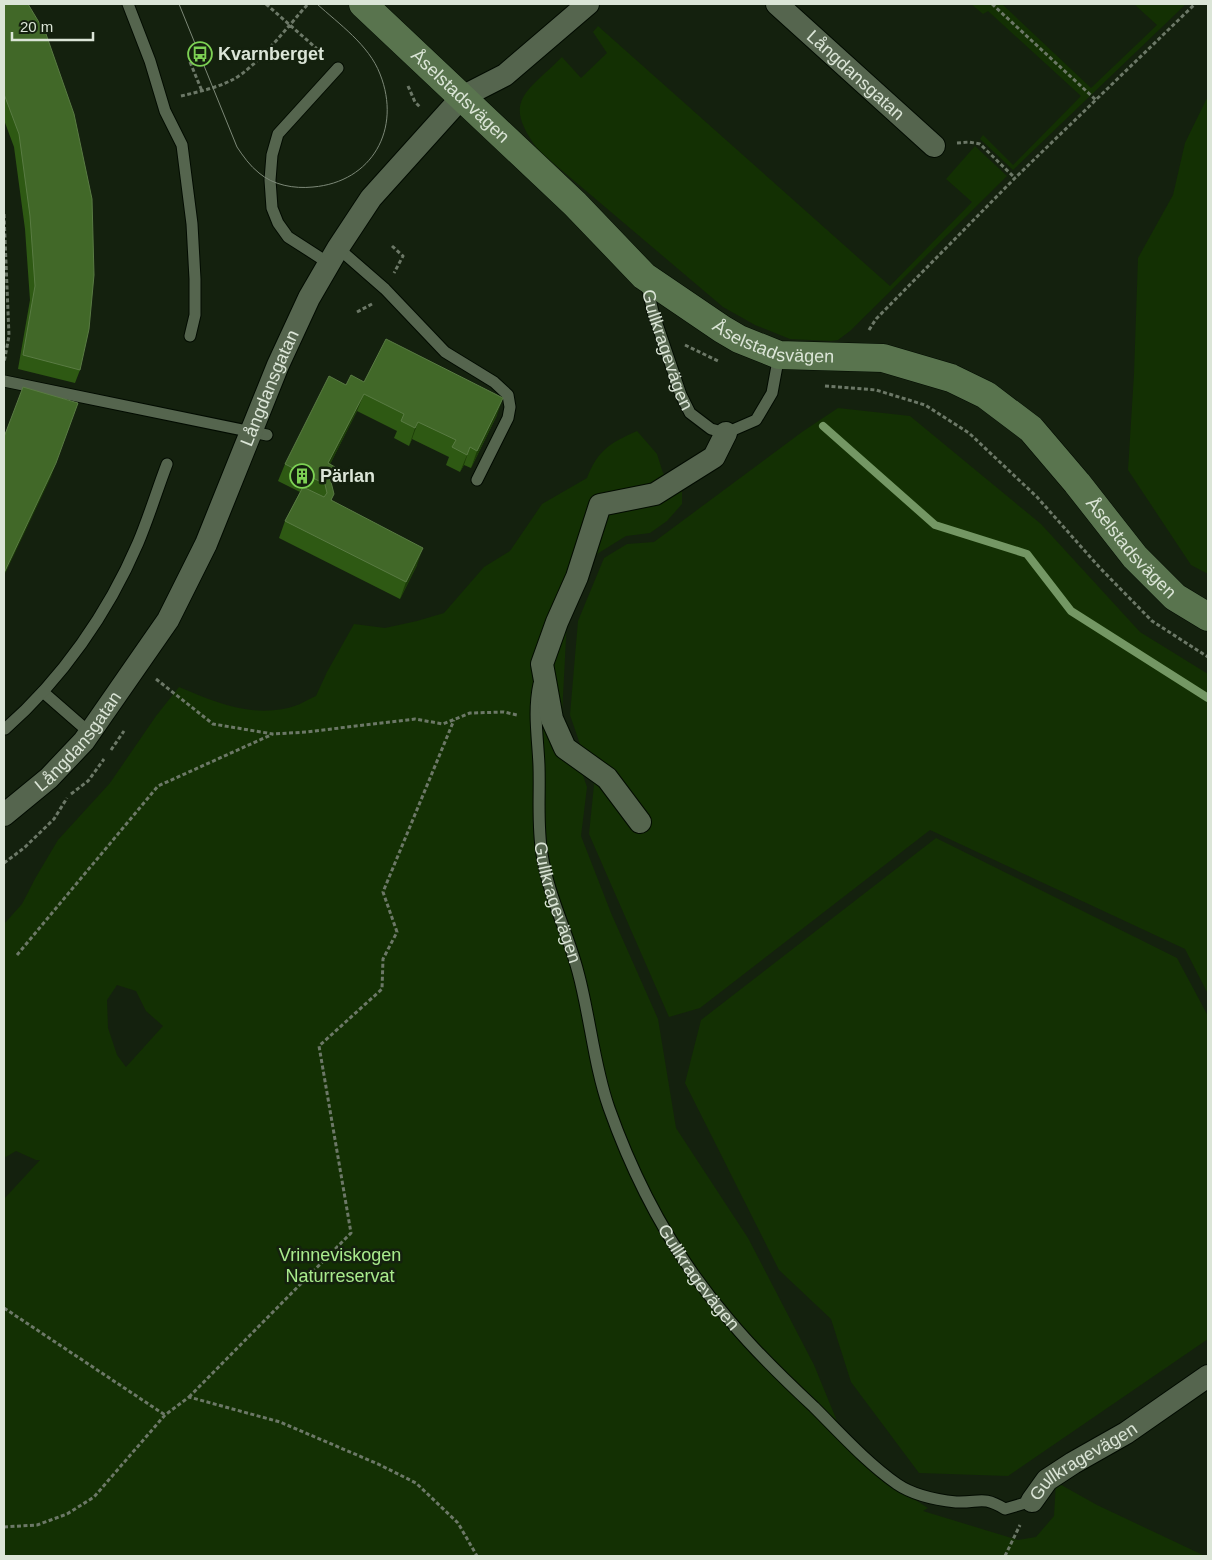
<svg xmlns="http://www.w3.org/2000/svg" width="1212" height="1560" font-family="Helvetica,sans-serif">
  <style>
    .green { fill: #133003; fill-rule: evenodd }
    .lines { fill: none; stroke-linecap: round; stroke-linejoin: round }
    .stream { stroke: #749764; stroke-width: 8 }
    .lane-casing { stroke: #020b00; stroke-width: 13 }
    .street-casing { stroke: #020b00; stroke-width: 24 }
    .secondary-casing { stroke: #020b00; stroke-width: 29 }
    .path { stroke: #6c7867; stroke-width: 3; stroke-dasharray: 4 2.5; stroke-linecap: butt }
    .lane { stroke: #55654e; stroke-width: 11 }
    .street { stroke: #55654e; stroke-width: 22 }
    .secondary { stroke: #59744e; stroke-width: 28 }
    .tram { stroke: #7c8877; stroke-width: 1 }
    .wall { fill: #2e5913 }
    .shaded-wall { fill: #1c3c08 }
    .building { fill: #416828; stroke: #597b43 }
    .labels { text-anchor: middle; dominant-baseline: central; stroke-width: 5; stroke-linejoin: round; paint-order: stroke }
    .poi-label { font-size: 18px; font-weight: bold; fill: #dbe5d7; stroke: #14210e; text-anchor: start }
    .street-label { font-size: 18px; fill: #dbe5d7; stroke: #14210e }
    .park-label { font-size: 18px; fill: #a9eb8d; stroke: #14210e }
  </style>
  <rect width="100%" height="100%" fill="#14210e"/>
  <path class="green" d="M 971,4 L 1002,4 L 1091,88 L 1157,25 L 1134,4 L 1186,4 L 1013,170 L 980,139 L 983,135 L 1013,165 L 1081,96 L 988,11 L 983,14 Z
    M 598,26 L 890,286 L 972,202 L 946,179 L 975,146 L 1007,176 L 850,331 L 838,340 L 831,341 L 790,339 L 755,325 L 723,307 L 539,151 C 501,101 525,94 562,57 L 581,78 L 607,53 L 593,32 Z
    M 1208,96 L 1208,574 L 1191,565 L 1128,470 L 1134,374 L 1138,258 L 1173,195 L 1185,143 Z
    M 838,408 L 910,416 L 1041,524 L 1140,632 L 1208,674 L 1208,994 L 1185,949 L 930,830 L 700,1008 L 669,1017 L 589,834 L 594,785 L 570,715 L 578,621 L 604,558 L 627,544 L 654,542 L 802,432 Z
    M 637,431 L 657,454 L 663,473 L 682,490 L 682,504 L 667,521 L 650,533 L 626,536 L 597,554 L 567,619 L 562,715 L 587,787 L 581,836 L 611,913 L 658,1019 L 676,1128 L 748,1238 L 814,1365 L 846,1443 L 911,1497 L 928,1508 L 923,1511 L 1018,1540 L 1036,1537 L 1054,1516 L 1056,1482 L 1097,1505 L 1205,1556 L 4,1556 L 4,1199 L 40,1160 L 36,1160 L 16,1151 L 4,1158 L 4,924 L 22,904 L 36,877 L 58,840 L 110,783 L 156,716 L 179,687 C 215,702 248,717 288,708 C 298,706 307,700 316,696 L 327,672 L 354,624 L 385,628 L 417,621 L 444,613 L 484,567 L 510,551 L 542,504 L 587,478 C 598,450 610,443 637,431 ZM 117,985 L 136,991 L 146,1011 L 163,1026 L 126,1067 L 117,1055 L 108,1028 L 107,1000 Z
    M 936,838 L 1177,958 L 1208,1016 L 1208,1339 L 1008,1476 L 919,1473 L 851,1382 L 831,1319 L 779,1270 L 685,1083 L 701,1020 Z"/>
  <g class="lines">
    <path class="stream" d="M 823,426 L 935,525 L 1027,554 L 1071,611 L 1208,698"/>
    <g class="lane-casing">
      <g id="lane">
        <path d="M 128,4 L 150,61 L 165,111 L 182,145 L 192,224 L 195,279 L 195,315 L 190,336"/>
        <path d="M 338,248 L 385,289 L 445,352 L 494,382 L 508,395 L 510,407 L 508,418 L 477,480"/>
        <path d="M 330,264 L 288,237 L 278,223 L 272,208 L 270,180 L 272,155 L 278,134 L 338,68"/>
        <path id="s1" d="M 646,282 L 653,312 L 681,395 L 690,413 L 711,429 L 726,433 L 756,420 L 772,393 L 779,355"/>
        <path d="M 4,381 L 267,435"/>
        <path id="s2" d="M 539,684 C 533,712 538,739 539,766 C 540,796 537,825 542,854 C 548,895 568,933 578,972 C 590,1016 594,1066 609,1108 C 637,1187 676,1259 731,1322 C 756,1352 785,1380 814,1407 C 841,1434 866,1462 897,1484 C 913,1495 937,1500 956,1502 C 980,1503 982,1495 1005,1509 L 1032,1501"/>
        <path d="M 43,692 L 90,733"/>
        <path d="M 5,729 C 62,679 108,613 138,543 C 149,517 157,490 167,464"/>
      </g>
    </g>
    <g class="street-casing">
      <g id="street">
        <path id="s3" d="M 777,4 L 934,146"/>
        <path id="s4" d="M 4,815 L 49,778 L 84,741 L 168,620 L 206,544 L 278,365 L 309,298 L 338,248 L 371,198 L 462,97 L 505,75 L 588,4"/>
        <path d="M 640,822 L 607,778 L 565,748 L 552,719 L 542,664 L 557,622 L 577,577 L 600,505 L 655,494 L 714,457 L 726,433"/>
        <path id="s5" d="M 1032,1501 L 1047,1480 L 1073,1463 L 1126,1433 L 1208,1376"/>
      </g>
    </g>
    <g class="secondary-casing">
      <g id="secondary">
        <path id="s6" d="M 363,4 L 575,204 L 644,276 L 722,329 L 739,339 L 779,355 L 883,358 L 951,378 L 986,395 L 1031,429 L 1077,483 L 1135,557 L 1175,597 L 1208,617"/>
      </g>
    </g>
    <path class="path" d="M 266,4 L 324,55
      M 992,4 L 1096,100
      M 190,62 L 202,91
      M 408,86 L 415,102 L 420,107
      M 181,96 C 198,92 216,88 232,80 C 256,68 289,25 308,4
      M 957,143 L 969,142 L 980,144 L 1015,178
      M 4,214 L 9,336 L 4,363
      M 392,246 L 403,256 L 394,273
      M 357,312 L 372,304
      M 869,330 L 876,319 L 1015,178 L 1195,4
      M 685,345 L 718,361
      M 825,386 L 876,390 L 925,405 L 969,433 L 1037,497 L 1100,568 L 1152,621 L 1208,657
      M 156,679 L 213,724 L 273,734 L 306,732 L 415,719 L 443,724 L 470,713 L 504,712 L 517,715
      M 111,750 L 124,731
      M 71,794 L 88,781 L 104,759
      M 4,863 L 24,848 L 54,819 L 67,798
      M 17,955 L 158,786 L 273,734
      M 4,1308 L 165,1415
      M 189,1397 L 351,1233 L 319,1046 L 382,989 L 383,959 L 397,932 L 383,892 L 454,720
      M 4,1527 L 37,1525 L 67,1514 L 94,1497 L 165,1415 L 189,1397 L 280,1422 L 378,1464 L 416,1483 L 458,1523 L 477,1556
      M 1005,1556 L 1020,1525"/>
    <use href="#lane" class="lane"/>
    <use href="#street" class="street"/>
    <use href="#secondary" class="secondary"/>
    <path class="tram" d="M 179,4 L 237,147 C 243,156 250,166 259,173 C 273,185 294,189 313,187 C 372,182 402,129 380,74 C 369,45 339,24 317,4"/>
  </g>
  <path class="wall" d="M 4,4 L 80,370 L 75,383 L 18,369 L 30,300 L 25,229 L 14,147 L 4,120 Z
    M 364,382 L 497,415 L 471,468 L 464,465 L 460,472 L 446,465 L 449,457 L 412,439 L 409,446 L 394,438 L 397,431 L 357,411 L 330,464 L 332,501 L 417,565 L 400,599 L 279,538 L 285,521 L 300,492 L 278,481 L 285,464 L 346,385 Z"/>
  <path class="shaded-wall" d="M 364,394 L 357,411 L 323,478 L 328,463 Z
    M 503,398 L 497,415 L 471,468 L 477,451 Z
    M 418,422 L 412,439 L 409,446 L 415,428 Z
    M 470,447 L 464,465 L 460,472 L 467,455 Z
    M 56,463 L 51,477 L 4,576 L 4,573 Z
    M 423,548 L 417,565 L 400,599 L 406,582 Z"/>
  <path class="building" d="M 4,4 L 28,4 L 46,34 L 74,114 L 92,199 L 94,275 L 89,329 L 80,370 L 23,355 L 35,286 L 30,216 L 19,134 L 4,94 Z
    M 386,339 L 503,398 L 477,451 L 470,447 L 467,455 L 452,447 L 456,440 L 418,422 L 415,428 L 401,421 L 404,414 L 364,394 L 328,463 L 335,467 L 330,478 L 334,494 L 331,500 L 423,548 L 406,582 L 285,521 L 303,487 L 324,497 L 327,493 L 323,476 L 321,476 L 319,481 L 285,464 L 329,376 L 346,385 L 351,375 L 364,382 Z
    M 23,387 L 78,403 L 56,463 L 4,573 L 4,437 Z"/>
  <defs>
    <g id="bus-ring" transform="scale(1.25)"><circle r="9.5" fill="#14210e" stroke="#7dd154" stroke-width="1.5"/><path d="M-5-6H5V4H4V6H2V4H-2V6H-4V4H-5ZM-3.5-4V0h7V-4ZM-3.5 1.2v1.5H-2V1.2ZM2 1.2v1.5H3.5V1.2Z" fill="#7dd154"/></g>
    <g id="building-ring" transform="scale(1.25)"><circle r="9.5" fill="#14210e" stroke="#7dd154" stroke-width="1.5"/><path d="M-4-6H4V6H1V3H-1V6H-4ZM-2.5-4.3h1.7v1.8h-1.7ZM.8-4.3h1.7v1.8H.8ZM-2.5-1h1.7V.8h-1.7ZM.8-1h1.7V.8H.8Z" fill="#7dd154"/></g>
  </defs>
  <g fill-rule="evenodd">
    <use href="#bus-ring" x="200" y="54"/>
    <use href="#building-ring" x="302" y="476"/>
  </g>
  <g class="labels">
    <g class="poi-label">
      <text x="218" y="54">Kvarnberget</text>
      <text x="320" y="476">Pärlan</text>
    </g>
    <g class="street-label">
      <text stroke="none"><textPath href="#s3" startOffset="106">Långdansgatan</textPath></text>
      <text stroke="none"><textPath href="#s6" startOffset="134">Åselstadsvägen</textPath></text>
      <text stroke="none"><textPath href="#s6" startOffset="540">Åselstadsvägen</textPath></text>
      <text stroke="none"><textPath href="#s1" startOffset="71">Gullkragevägen</textPath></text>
      <text stroke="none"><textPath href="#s4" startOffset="510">Långdansgatan</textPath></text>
      <text stroke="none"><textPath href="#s6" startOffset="974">Åselstadsvägen</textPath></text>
      <text stroke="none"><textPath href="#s4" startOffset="105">Långdansgatan</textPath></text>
      <text stroke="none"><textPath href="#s2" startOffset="221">Gullkragevägen</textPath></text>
      <text stroke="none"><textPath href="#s2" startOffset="626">Gullkragevägen</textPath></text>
      <text stroke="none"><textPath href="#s5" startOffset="66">Gullkragevägen</textPath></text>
    </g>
    <g class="park-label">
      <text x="340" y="1255">Vrinneviskogen<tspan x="340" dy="21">Naturreservat</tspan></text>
    </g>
  </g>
  <rect width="1212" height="1560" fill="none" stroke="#dbe5d7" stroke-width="10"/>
  <path d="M12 32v8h81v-8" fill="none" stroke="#dbe5d7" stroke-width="2.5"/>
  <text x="20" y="32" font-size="15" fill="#dbe5d7" stroke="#14210e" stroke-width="4" paint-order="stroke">20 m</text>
</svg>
